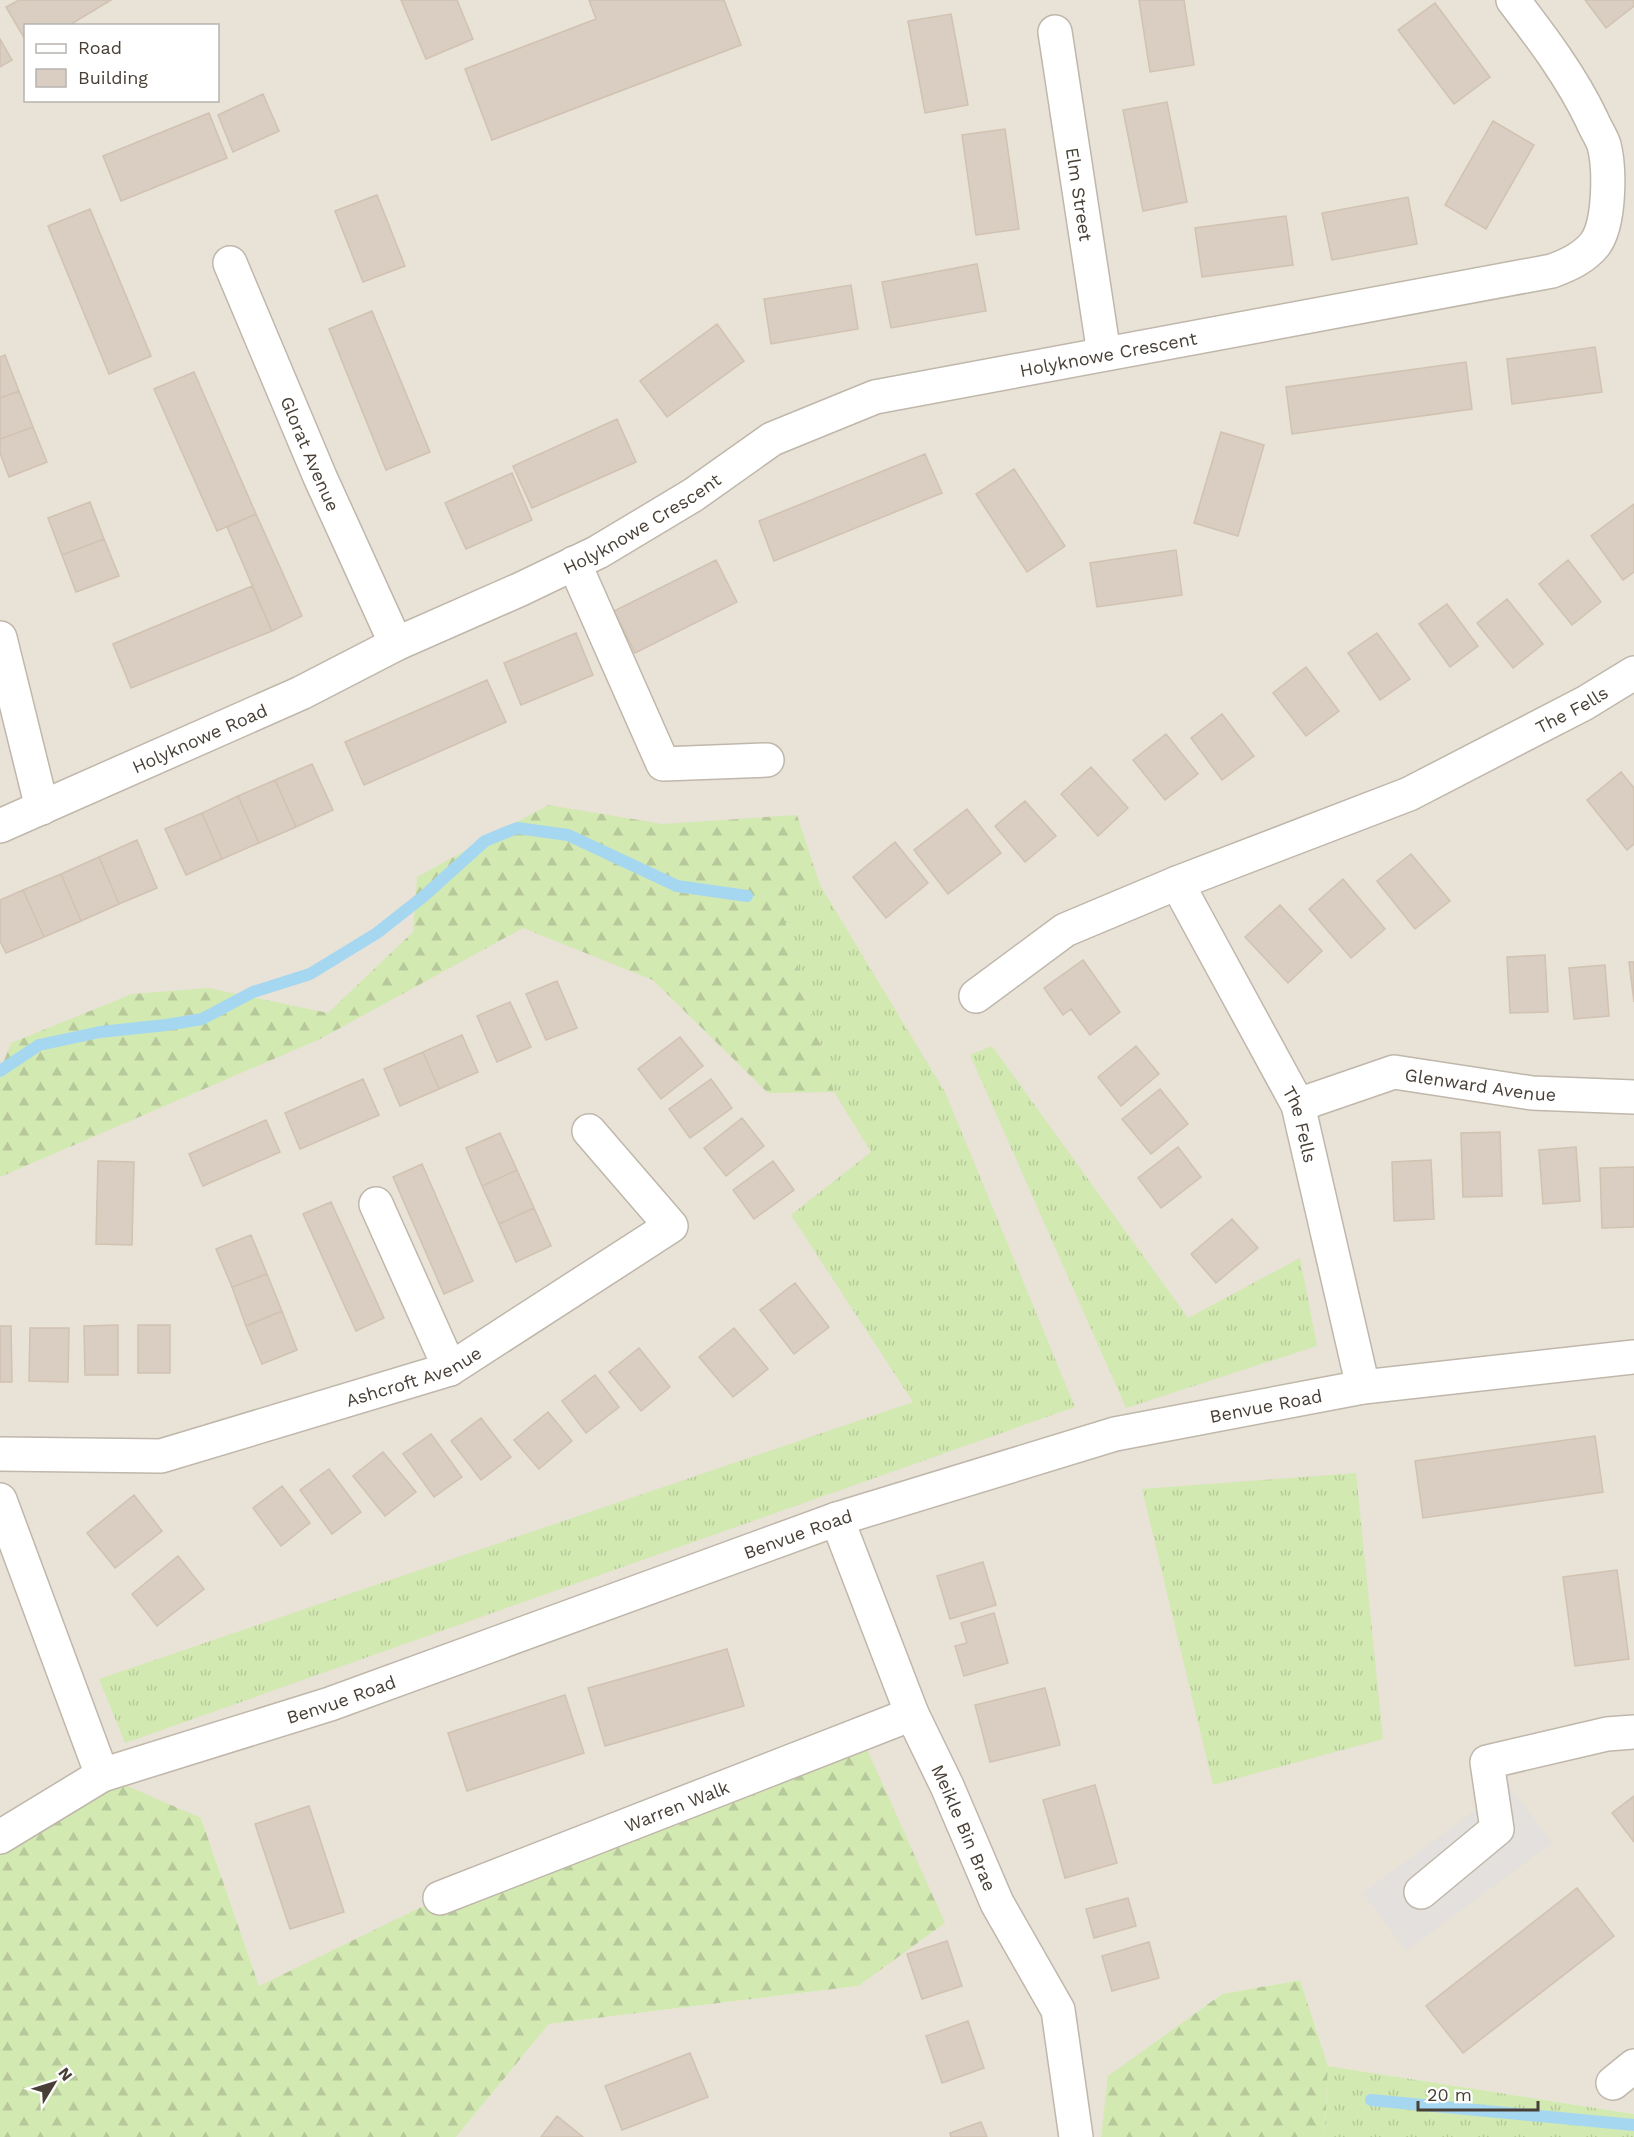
<svg xmlns="http://www.w3.org/2000/svg" width="1634" height="2137" font-family="'Work Sans',sans-serif">
  <style>
    .residential { fill: #e8e2d7; fill-rule: evenodd }
    .grass { fill: url(#grass-tufts) }
    .forest { fill: url(#forest-firs) }
    .parking { fill: #e3e0dd }
    .lines { fill: none; stroke-linecap: round; stroke-linejoin: round }
    .stream { stroke: #a5d7f1; stroke-width: 12 }
    .building { fill: #d9cec1; stroke: #d1c2b1; stroke-width: 1.5 }
    .minor-casing { stroke: #c0b7ab; stroke-width: 36 }
    .minor { stroke: #fff; stroke-width: 33 }
    .labels { text-anchor: middle; dominant-baseline: central; stroke-width: 4.5; stroke-linejoin: round; paint-order: stroke }
    .street-label { font-size: 18px; fill: #484037; stroke: #fff }
  </style>
  <defs>
    <pattern id="grass-tufts" width="24" height="20" patternUnits="userSpaceOnUse" patternTransform="scale(1.5)"><rect width="24" height="20" fill="#d3e9b2"/><path d="M3 7l-1-3M5 7V3M7 7l1-3M15 17l-1-3M17 17v-4M19 17l1-3" fill="none" stroke="#b7c99a"/></pattern>
    <pattern id="forest-firs" width="22" height="20" patternUnits="userSpaceOnUse" patternTransform="scale(1.5)"><rect width="22" height="20" fill="#d3e9b2"/><path d="M5 1l3.5 6h-7zM16 11l3.5 6h-7z" fill="#b7c99a"/></pattern>
  </defs>
  <rect width="100%" height="100%" fill="#f4f0e9"/>
  <path class="residential" d="M 0,0 L 1634,0 L 1634,2114 L 1328,2066 L 1300,1980 L 1222,1994 L 1109,2076 L 1101,2137 L 456,2137 L 549,2024 L 858,1986 L 259,1986 L 201,1818 L 0,1837 ZM 26,26 L 218,26 L 218,100 L 26,100 Z"/>
  <path class="grass" d="M 820,885 L 945,1092 L 1075,1407 L 125,1743 L 99,1679 L 913,1402 L 791,1215 L 871,1152 L 834,1092 L 780,904 Z
    M 992,1046 L 1188,1318 L 1300,1258 L 1317,1346 L 1126,1408 L 970,1055 Z
    M 1356,1473 L 1383,1739 L 1213,1785 L 1142,1489 Z
    M 1328,2066 L 1634,2114 L 1634,2137 L 1321,2137 L 1325,2126 Z"/>
  <path class="forest" d="M 548,805 L 663,824 L 797,815 L 820,885 L 780,904 L 834,1092 L 768,1093 L 653,980 L 523,928 L 320,1039 L 0,1177 L 0,1071 L 11,1043 L 132,994 L 208,988 L 328,1013 L 413,932 L 417,877 Z
    M 860,1734 L 945,1923 L 858,1986 L 549,2024 L 456,2137 L 0,2137 L 0,1837 L 102,1775 L 201,1818 L 259,1986 L 440,1898 Z
    M 1300,1980 L 1328,2066 L 1325,2126 L 1321,2137 L 1101,2137 L 1108,2076 L 1222,1994 Z"/>
  <path class="parking" d="M 1509,1785 L 1552,1843 L 1406,1951 L 1363,1893 Z"/>
  <g class="lines">
    <path class="stream" d="M 0,1071 L 39,1045 L 100,1032 L 166,1025 L 202,1019 L 253,992 L 310,974 L 377,933 L 424,896 L 485,841 L 517,828 L 568,835 L 677,886 L 747,896
      M 1371,2100 L 1634,2125"/>
  </g>
  <path class="building" d="M 19,0 L 111,0 L 68,26 L 26,26 L 26,41 L 6,7 Z
    M 401,0 L 457,0 L 473,39 L 426,59 Z
    M 589,0 L 724,0 L 741,45 L 492,140 L 465,69 L 596,19 Z
    M 1139,0 L 1184,0 L 1194,65 L 1150,72 Z
    M 1585,0 L 1634,0 L 1634,6 L 1606,28 Z
    M 1435,3 L 1490,77 L 1454,104 L 1398,30 Z
    M 951,14 L 968,105 L 925,113 L 908,21 Z
    M 0,39 L 12,60 L 0,67 Z
    M 263,94 L 279,131 L 233,152 L 218,115 Z
    M 1167,102 L 1187,202 L 1143,211 L 1123,110 Z
    M 209,113 L 227,158 L 121,201 L 103,156 Z
    M 1493,121 L 1534,145 L 1486,229 L 1445,205 Z
    M 1005,129 L 1019,229 L 976,235 L 962,135 Z
    M 377,195 L 405,266 L 363,282 L 335,211 Z
    M 1408,197 L 1417,244 L 1332,260 L 1322,213 Z
    M 90,209 L 151,356 L 109,374 L 48,226 Z
    M 1286,216 L 1293,265 L 1202,277 L 1195,228 Z
    M 977,264 L 986,311 L 891,328 L 882,282 Z
    M 851,285 L 858,329 L 771,344 L 764,299 Z
    M 372,311 L 430,452 L 386,470 L 329,329 Z
    M 717,324 L 744,361 L 667,417 L 640,381 Z
    M 1595,347 L 1602,392 L 1512,404 L 1507,359 Z
    M 5,355 L 19,391 L 0,398 L 0,357 Z
    M 1466,362 L 1472,409 L 1292,434 L 1286,387 Z
    M 194,372 L 256,514 L 217,531 L 154,389 Z
    M 19,391 L 33,427 L 0,439 L 0,398 Z
    M 617,419 L 636,462 L 532,508 L 513,466 Z
    M 33,427 L 47,462 L 9,477 L 0,453 L 0,439 Z
    M 1221,432 L 1264,445 L 1238,536 L 1194,523 Z
    M 925,454 L 942,493 L 774,561 L 759,521 Z
    M 1014,469 L 1065,546 L 1027,572 L 976,494 Z
    M 512,473 L 532,520 L 466,549 L 445,503 Z
    M 90,502 L 104,539 L 62,555 L 48,518 Z
    M 1634,504 L 1634,572 L 1623,580 L 1591,536 Z
    M 256,514 L 302,616 L 272,631 L 227,527 Z
    M 104,539 L 119,576 L 76,592 L 62,555 Z
    M 1176,550 L 1182,595 L 1097,607 L 1090,563 Z
    M 716,560 L 737,602 L 635,653 L 614,611 Z
    M 1568,560 L 1601,602 L 1572,625 L 1539,584 Z
    M 252,586 L 272,631 L 131,688 L 113,644 Z
    M 1507,599 L 1543,644 L 1513,668 L 1477,623 Z
    M 1447,604 L 1478,646 L 1450,667 L 1419,624 Z
    M 576,633 L 593,675 L 521,705 L 504,663 Z
    M 1377,633 L 1410,679 L 1380,700 L 1348,653 Z
    M 1306,667 L 1339,711 L 1306,736 L 1273,693 Z
    M 487,680 L 506,722 L 364,785 L 345,742 Z
    M 1222,714 L 1254,756 L 1222,780 L 1191,738 Z
    M 1166,734 L 1198,774 L 1165,800 L 1133,760 Z
    M 312,764 L 333,810 L 296,827 L 275,780 Z
    M 1091,767 L 1128,808 L 1098,836 L 1061,794 Z
    M 1621,772 L 1634,788 L 1634,844 L 1627,850 L 1587,800 Z
    M 275,780 L 296,827 L 259,843 L 238,796 Z
    M 238,796 L 259,843 L 222,859 L 202,813 Z
    M 1025,801 L 1056,836 L 1025,862 L 995,826 Z
    M 967,809 L 1001,853 L 948,894 L 914,850 Z
    M 202,813 L 222,859 L 186,875 L 165,829 Z
    M 137,840 L 157,888 L 119,904 L 99,857 Z
    M 895,842 L 928,883 L 886,918 L 853,877 Z
    M 1411,854 L 1450,901 L 1415,929 L 1377,881 Z
    M 99,857 L 119,904 L 81,921 L 61,874 Z
    M 61,874 L 81,921 L 44,937 L 23,890 Z
    M 1343,879 L 1385,929 L 1351,958 L 1309,909 Z
    M 23,890 L 44,937 L 6,953 L 0,941 L 0,900 Z
    M 1280,905 L 1322,951 L 1288,983 L 1245,937 Z
    M 1545,955 L 1548,1012 L 1510,1013 L 1507,957 Z
    M 1083,960 L 1120,1012 L 1090,1035 L 1071,1009 L 1063,1015 L 1044,988 Z
    M 1629,962 L 1634,962 L 1634,1002 Z
    M 1605,965 L 1609,1016 L 1574,1019 L 1569,968 Z
    M 557,981 L 577,1028 L 546,1040 L 526,994 Z
    M 510,1002 L 531,1047 L 497,1062 L 477,1016 Z
    M 462,1035 L 478,1072 L 439,1089 L 423,1052 Z
    M 680,1037 L 703,1066 L 661,1099 L 638,1069 Z
    M 1136,1046 L 1159,1074 L 1121,1106 L 1098,1077 Z
    M 423,1052 L 439,1089 L 400,1106 L 384,1069 Z
    M 363,1079 L 379,1115 L 300,1149 L 285,1113 Z
    M 711,1079 L 732,1108 L 690,1138 L 669,1109 Z
    M 1160,1089 L 1188,1124 L 1151,1154 L 1122,1119 Z
    M 742,1118 L 764,1146 L 726,1176 L 704,1148 Z
    M 266,1120 L 280,1152 L 203,1186 L 189,1154 Z
    M 1500,1132 L 1502,1196 L 1463,1197 L 1461,1133 Z
    M 500,1133 L 517,1170 L 482,1186 L 466,1148 Z
    M 1178,1147 L 1201,1177 L 1161,1208 L 1138,1178 Z
    M 1576,1147 L 1580,1201 L 1543,1204 L 1539,1150 Z
    M 1431,1160 L 1434,1219 L 1394,1221 L 1392,1162 Z
    M 98,1161 L 134,1162 L 132,1245 L 96,1244 Z
    M 773,1161 L 794,1190 L 754,1219 L 733,1190 Z
    M 422,1164 L 473,1281 L 444,1294 L 393,1177 Z
    M 1634,1167 L 1634,1227 L 1602,1228 L 1600,1168 Z
    M 517,1170 L 534,1208 L 499,1224 L 482,1186 Z
    M 331,1202 L 384,1318 L 356,1331 L 303,1214 Z
    M 534,1208 L 551,1246 L 516,1262 L 499,1224 Z
    M 1232,1219 L 1258,1248 L 1216,1283 L 1191,1254 Z
    M 251,1235 L 267,1274 L 232,1287 L 216,1249 Z
    M 267,1274 L 282,1311 L 246,1326 L 232,1287 Z
    M 795,1283 L 829,1327 L 794,1354 L 760,1310 Z
    M 282,1311 L 297,1350 L 262,1364 L 246,1326 Z
    M 118,1325 L 118,1375 L 85,1375 L 84,1326 Z
    M 138,1325 L 170,1325 L 170,1373 L 138,1373 Z
    M 0,1326 L 11,1326 L 12,1382 L 0,1382 Z
    M 30,1328 L 69,1328 L 68,1382 L 29,1381 Z
    M 734,1328 L 768,1369 L 733,1397 L 699,1357 Z
    M 639,1348 L 670,1387 L 641,1411 L 609,1372 Z
    M 595,1375 L 619,1407 L 586,1433 L 562,1401 Z
    M 548,1412 L 572,1441 L 539,1469 L 514,1440 Z
    M 481,1418 L 511,1457 L 481,1480 L 451,1441 Z
    M 431,1434 L 462,1477 L 434,1497 L 403,1454 Z
    M 1595,1436 L 1603,1492 L 1423,1518 L 1415,1461 Z
    M 383,1452 L 416,1492 L 385,1516 L 353,1476 Z
    M 329,1469 L 361,1512 L 332,1534 L 300,1490 Z
    M 282,1486 L 310,1523 L 281,1546 L 253,1508 Z
    M 134,1495 L 162,1531 L 115,1568 L 87,1533 Z
    M 178,1556 L 204,1589 L 157,1626 L 132,1594 Z
    M 983,1562 L 996,1605 L 950,1619 L 937,1576 Z
    M 1617,1570 L 1629,1659 L 1575,1666 L 1563,1577 Z
    M 994,1613 L 1008,1663 L 964,1676 L 955,1646 L 967,1643 L 961,1623 Z
    M 727,1649 L 744,1706 L 605,1746 L 588,1688 Z
    M 1045,1688 L 1060,1745 L 990,1762 L 975,1705 Z
    M 565,1695 L 584,1753 L 467,1791 L 448,1733 Z
    M 1095,1785 L 1117,1863 L 1065,1878 L 1043,1800 Z
    M 1634,1796 L 1634,1842 L 1612,1813 Z
    M 309,1806 L 344,1912 L 290,1929 L 255,1824 Z
    M 1577,1888 L 1614,1936 L 1463,2053 L 1426,2006 Z
    M 1128,1898 L 1136,1926 L 1094,1938 L 1086,1909 Z
    M 947,1941 L 962,1986 L 922,1999 L 907,1954 Z
    M 1149,1942 L 1159,1978 L 1112,1991 L 1102,1956 Z
    M 968,2021 L 984,2068 L 942,2083 L 926,2036 Z
    M 690,2053 L 708,2097 L 622,2130 L 605,2086 Z
    M 557,2116 L 583,2137 L 541,2137 Z
    M 981,2122 L 987,2137 L 951,2137 L 950,2133 Z"/>
  <g class="lines">
    <g class="minor-casing">
      <g id="minor">
        <path id="s1" d="M 1055,32 L 1104,354"/>
        <path id="s2" d="M 230,263 L 320,477 L 396,644"/>
        <path d="M 574,563 L 663,764 L 767,760"/>
        <path d="M 0,638 L 42,808"/>
        <path id="s3" d="M 0,826 L 301,693 L 396,644 L 521,589 L 598,552 L 693,495 L 772,439 L 875,397 L 1552,271 C 1568,265 1584,258 1595,244 C 1610,224 1610,168 1604,145 C 1601,136 1595,128 1592,120 C 1571,76 1542,38 1513,0"/>
        <path id="s4" d="M 1177,883 L 1298,1105 L 1363,1387"/>
        <path id="s5" d="M 976,996 L 1065,930 L 1177,883 L 1409,794 L 1585,703 L 1634,673"/>
        <path id="s6" d="M 1298,1105 L 1394,1072 L 1532,1093 L 1634,1097"/>
        <path d="M 376,1204 L 450,1369"/>
        <path id="s7" d="M 0,1454 L 161,1456 L 450,1369 L 671,1226 L 589,1131"/>
        <path d="M 0,1500 L 102,1775"/>
        <path id="s8" d="M 837,1519 L 912,1714 L 947,1786 L 997,1903 L 1058,2010 L 1076,2137"/>
        <path id="s9" d="M 0,1837 L 102,1775 L 330,1704 L 837,1519 L 1115,1434 L 1363,1387 L 1634,1357"/>
        <path d="M 1421,1892 L 1497,1829 L 1487,1762 L 1607,1734 L 1634,1732"/>
        <path id="s10" d="M 440,1898 L 912,1714"/>
        <path d="M 1613,2083 L 1634,2066"/>
      </g>
    </g>
    <use href="#minor" class="minor"/>
  </g>
  <g class="labels">
    <g class="street-label">
      <text stroke="none"><textPath href="#s1" startOffset="164">Elm Street</textPath></text>
      <text stroke="none"><textPath href="#s3" startOffset="1214">Holyknowe Crescent</textPath></text>
      <text stroke="none"><textPath href="#s2" startOffset="207">Glorat Avenue</textPath></text>
      <text stroke="none"><textPath href="#s3" startOffset="710">Holyknowe Crescent</textPath></text>
      <text stroke="none"><textPath href="#s5" startOffset="664">The Fells</textPath></text>
      <text stroke="none"><textPath href="#s3" startOffset="218">Holyknowe Road</textPath></text>
      <text stroke="none"><textPath href="#s6" startOffset="189">Glenward Avenue</textPath></text>
      <text stroke="none"><textPath href="#s4" startOffset="272">The Fells</textPath></text>
      <text stroke="none"><textPath href="#s7" startOffset="426">Ashcroft Avenue</textPath></text>
      <text stroke="none"><textPath href="#s9" startOffset="1342">Benvue Road</textPath></text>
      <text stroke="none"><textPath href="#s9" startOffset="856">Benvue Road</textPath></text>
      <text stroke="none"><textPath href="#s9" startOffset="370">Benvue Road</textPath></text>
      <text stroke="none"><textPath href="#s10" startOffset="254">Warren Walk</textPath></text>
      <text stroke="none"><textPath href="#s8" startOffset="334">Meikle Bin Brae</textPath></text>
    </g>
  </g>
  <rect x="24" y="24" width="195" height="78" fill="#ffffff" stroke="#b6b3af" stroke-width="1.5"/>
  <rect x="36" y="44" width="30" height="9" fill="#ffffff" stroke="#b6b3af" stroke-width="1.5"/>
  <text x="78" y="54" font-size="18" fill="#484037">Road</text>
  <rect x="36" y="69" width="30" height="18" fill="#d9cec1" stroke="#b6b3af" stroke-width="1.5"/>
  <text x="78" y="84" font-size="18" fill="#484037">Building</text>
  <g transform="translate(54 2083) rotate(52)" stroke="#ffffff" stroke-width="4.5" paint-order="stroke">
  <path d="M0-4.5L10 22L0 15L-10 22Z" fill="#484037"/>
  <text y="-9" font-size="16" font-weight="bold" text-anchor="middle" fill="#484037">N</text>
  </g>
  <path d="M1418 2101v9h120v-9" fill="none" stroke="#484037" stroke-width="3"/>
  <text x="1427" y="2101" font-size="18" fill="#484037" stroke="#ffffff" stroke-width="4.5" paint-order="stroke">20 m</text>
</svg>
